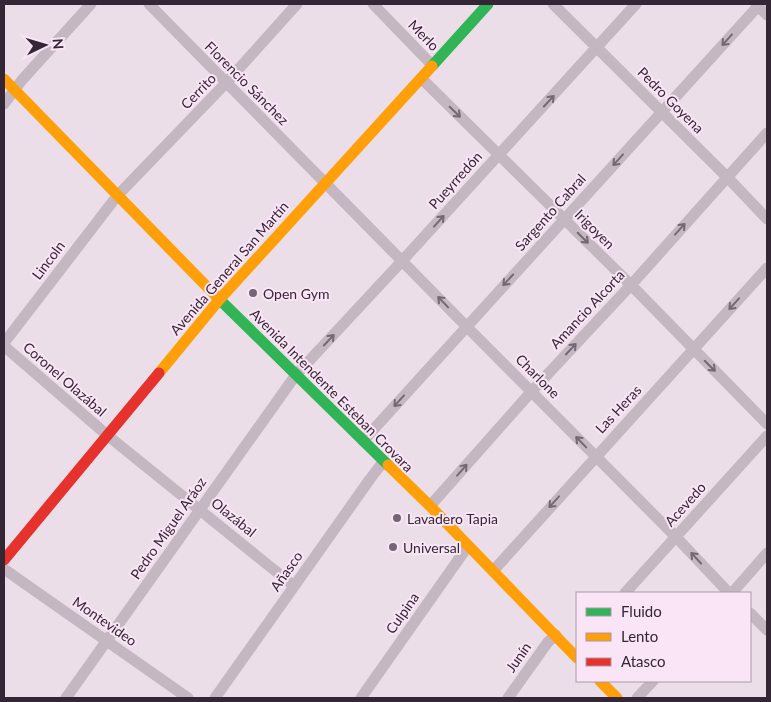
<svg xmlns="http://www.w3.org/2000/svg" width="771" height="702" font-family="Lato,sans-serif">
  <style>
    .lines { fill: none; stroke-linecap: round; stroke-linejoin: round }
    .street { stroke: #c4b7c2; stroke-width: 11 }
    .fast { stroke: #30b455; stroke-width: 11 }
    .slow { stroke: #ff9f0a; stroke-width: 11 }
    .jam { stroke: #e5322d; stroke-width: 11 }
    .oneway { stroke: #756774 }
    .poi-dot { fill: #756674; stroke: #f9e5f5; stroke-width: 2 }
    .labels { text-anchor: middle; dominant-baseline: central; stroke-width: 4; stroke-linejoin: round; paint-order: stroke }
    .street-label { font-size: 14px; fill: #352635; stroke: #f9e5f5 }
    .poi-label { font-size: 14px; fill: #352635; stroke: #f9e5f5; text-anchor: start }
  </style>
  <rect width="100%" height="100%" fill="#ebdee8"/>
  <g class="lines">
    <path class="street" d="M 149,4 L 466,326 L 676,537 L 729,593
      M 373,4 L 432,65
      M 553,4 L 727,177 L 767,219
      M 756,4 L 767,15
      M 421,78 L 631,285 L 767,424
      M 4,104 L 22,80 L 91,4
      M 4,343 L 117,196 L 226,83 L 297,4
      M 4,346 L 107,435 L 294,586
      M 363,441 L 760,4
      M 430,506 L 532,391 L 631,285 L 767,133
      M 4,569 L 188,698
      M 493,571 L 767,268
      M 625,593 L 767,436
      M 732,593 L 767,553
      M 750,613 L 767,630
      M 66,698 L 295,376 L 402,261 L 636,4
      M 215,698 L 370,479 L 383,462
      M 361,698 L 468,546
      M 508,698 L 548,642 L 556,635
      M 637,698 L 653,681"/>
    <path class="fast" d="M 432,66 L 488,4
      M 216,296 L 388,465"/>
    <path class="slow" d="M 4,79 L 216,296
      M 159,373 L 219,300 L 432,66
      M 388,465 L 430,506 L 577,658
      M 600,681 L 617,698"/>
    <path class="jam" d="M 4,560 L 159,373"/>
  </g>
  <defs><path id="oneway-shaft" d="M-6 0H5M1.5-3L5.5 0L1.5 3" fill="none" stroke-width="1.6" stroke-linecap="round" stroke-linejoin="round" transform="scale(1.25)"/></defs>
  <g class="oneway">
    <use href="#oneway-shaft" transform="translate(727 40) rotate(132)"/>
    <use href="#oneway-shaft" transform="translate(549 101) rotate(-47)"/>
    <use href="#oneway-shaft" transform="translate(455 112) rotate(44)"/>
    <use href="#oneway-shaft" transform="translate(618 160) rotate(132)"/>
    <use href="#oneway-shaft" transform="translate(439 221) rotate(-48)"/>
    <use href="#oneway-shaft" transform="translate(680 229) rotate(-48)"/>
    <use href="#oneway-shaft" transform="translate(583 238) rotate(45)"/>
    <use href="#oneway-shaft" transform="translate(508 280) rotate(133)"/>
    <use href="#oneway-shaft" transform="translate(443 302) rotate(-134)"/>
    <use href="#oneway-shaft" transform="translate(734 304) rotate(132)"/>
    <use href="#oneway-shaft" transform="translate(329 340) rotate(-47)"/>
    <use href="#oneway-shaft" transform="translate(571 349) rotate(-47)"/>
    <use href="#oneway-shaft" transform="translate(710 366) rotate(45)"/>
    <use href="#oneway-shaft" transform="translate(399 401) rotate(132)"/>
    <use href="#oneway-shaft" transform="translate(581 442) rotate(-134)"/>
    <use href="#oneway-shaft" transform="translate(462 470) rotate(-49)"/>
    <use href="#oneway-shaft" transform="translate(554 502) rotate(132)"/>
    <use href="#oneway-shaft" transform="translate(696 558) rotate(-133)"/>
  </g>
  <g class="poi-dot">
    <circle cx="253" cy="293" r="5"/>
    <circle cx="397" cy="518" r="5"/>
    <circle cx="393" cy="547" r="5"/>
  </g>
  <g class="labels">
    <g class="street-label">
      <text transform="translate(424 35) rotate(46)">Merlo</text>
      <text transform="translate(247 83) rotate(45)">Florencio Sánchez</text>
      <text transform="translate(198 91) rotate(-46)">Cerrito</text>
      <text transform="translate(671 100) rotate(45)">Pedro Goyena</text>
      <text transform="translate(455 180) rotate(-48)">Pueyrredón</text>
      <text transform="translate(550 212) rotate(-48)">Sargento Cabral</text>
      <text transform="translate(595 229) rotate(45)">Irigoyen</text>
      <text transform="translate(48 260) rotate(-53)">Lincoln</text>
      <text transform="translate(229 268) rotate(-49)">Avenida General San Martín</text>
      <text transform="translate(587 309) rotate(-47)">Amancio Alcorta</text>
      <text transform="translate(538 376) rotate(45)">Charlone</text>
      <text transform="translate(65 379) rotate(41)">Coronel Olazábal</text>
      <text transform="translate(332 390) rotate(45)">Avenida Intendente Esteban Crovara</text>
      <text transform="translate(618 409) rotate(-47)">Las Heras</text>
      <text transform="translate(685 504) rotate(-48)">Acevedo</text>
      <text transform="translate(234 517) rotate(39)">Olazábal</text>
      <text transform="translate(168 528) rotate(-55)">Pedro Miguel Aráoz</text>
      <text transform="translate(286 571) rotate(-55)">Añasco</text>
      <text transform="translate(402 613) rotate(-55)">Culpina</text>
      <text transform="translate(105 621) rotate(35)">Montevideo</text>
      <text transform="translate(518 657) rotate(-55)">Junín</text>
    </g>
    <g class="poi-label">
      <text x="263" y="293">Open Gym</text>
      <text x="407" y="518">Lavadero Tapia</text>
      <text x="403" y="547">Universal</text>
    </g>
  </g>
  <rect width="771" height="702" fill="none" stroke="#352635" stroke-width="10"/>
  <rect x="576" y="592" width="175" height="90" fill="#f9e5f5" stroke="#ab99a8"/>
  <rect x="586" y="608" width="25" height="8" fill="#30b455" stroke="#ab99a8"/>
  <text x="621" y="617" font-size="15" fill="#352635">Fluido</text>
  <rect x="586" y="633" width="25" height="8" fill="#ff9f0a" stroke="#ab99a8"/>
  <text x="621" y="642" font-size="15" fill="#352635">Lento</text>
  <rect x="586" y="658" width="25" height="8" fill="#e5322d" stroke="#ab99a8"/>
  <text x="621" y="667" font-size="15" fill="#352635">Atasco</text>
  <g transform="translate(45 45) rotate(85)" stroke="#f9e5f5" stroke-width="4" paint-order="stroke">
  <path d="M0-4L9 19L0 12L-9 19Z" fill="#352635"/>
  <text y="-8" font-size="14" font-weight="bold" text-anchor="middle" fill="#352635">N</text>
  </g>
</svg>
